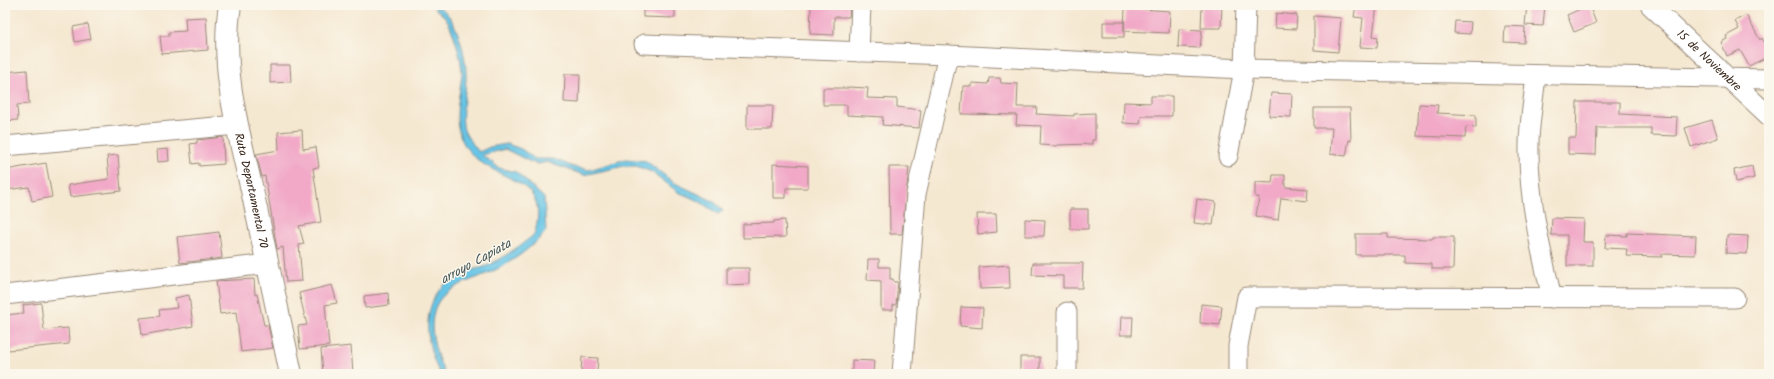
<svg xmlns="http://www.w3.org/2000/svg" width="1774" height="379" font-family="Kalam,sans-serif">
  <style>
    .water { fill: #68c5e6; stroke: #527882 }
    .building { fill: #f1a9c7 }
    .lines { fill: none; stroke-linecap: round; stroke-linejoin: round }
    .minor-casing { stroke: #988978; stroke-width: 21 }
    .major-casing { stroke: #988978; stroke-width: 24 }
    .minor { stroke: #fff; stroke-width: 19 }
    .major { stroke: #fff; stroke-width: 22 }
    .labels { text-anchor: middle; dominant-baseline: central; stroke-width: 3; stroke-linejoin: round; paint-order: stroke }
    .street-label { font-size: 12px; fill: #3b2a1e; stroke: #fbf7ec }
    .water-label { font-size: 13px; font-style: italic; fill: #48585a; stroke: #fbf7ec }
  </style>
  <rect width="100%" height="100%" fill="#fbf7ec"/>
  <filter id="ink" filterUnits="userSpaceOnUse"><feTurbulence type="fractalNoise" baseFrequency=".025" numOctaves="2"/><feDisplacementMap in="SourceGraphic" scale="8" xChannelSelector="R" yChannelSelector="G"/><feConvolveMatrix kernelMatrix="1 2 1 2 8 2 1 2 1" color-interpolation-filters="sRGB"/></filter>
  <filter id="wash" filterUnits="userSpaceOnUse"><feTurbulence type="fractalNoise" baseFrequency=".012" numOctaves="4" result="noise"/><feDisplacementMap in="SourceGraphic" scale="16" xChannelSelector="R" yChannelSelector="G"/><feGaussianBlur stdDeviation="0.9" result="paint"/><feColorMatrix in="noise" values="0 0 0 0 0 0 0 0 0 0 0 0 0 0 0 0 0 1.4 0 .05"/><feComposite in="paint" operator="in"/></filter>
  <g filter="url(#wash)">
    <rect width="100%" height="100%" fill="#f5e8d1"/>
    <path class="water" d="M 431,5 C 455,5 467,57 466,77 C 466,93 461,109 463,126 C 464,135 474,145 479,152 L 490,147 L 507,144 L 521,149 L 535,159 L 554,159 L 573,167 L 589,170 L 626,159 L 646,161 L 673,182 L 713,201 L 723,210 L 718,214 L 699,201 L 678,192 L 652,172 L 636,166 L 624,166 L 584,175 L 547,162 L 538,164 L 531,162 L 505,149 L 482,155 L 499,168 L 516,172 L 544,198 L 546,231 C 533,247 512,262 493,271 C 477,279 453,284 441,298 C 424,318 435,354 445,374 L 440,374 C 422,338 420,293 461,273 C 470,269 482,269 491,264 C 506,256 521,245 534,235 C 554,171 489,186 464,144 C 451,120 460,98 462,73 C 462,59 453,28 445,17 C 441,13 435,9 431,5 Z"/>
    <g id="blocks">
      <path class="building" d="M 643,5 L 675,5 L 675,18 L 643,17 Z
        M 811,5 L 850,5 L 849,17 L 834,17 L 834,35 L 810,34 Z
        M 1202,5 L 1222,6 L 1221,28 L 1201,28 Z
        M 1356,5 L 1377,5 L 1373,36 L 1378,37 L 1377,48 L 1360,47 L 1363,18 L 1354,17 Z
        M 1527,5 L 1545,5 L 1543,26 L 1525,25 Z
        M 1589,5 L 1596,23 L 1574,32 L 1567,15 Z
        M 1125,8 L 1170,11 L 1169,33 L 1124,31 Z
        M 1276,13 L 1297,15 L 1296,29 L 1275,28 Z
        M 1746,15 L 1760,40 L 1762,38 L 1769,51 L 1769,56 L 1749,66 L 1740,50 L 1727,56 L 1721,42 L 1727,39 L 1726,36 L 1739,29 L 1735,21 Z
        M 1314,16 L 1341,18 L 1338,52 L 1314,50 Z
        M 206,17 L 208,50 L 162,54 L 160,36 L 169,36 L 169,32 L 186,31 L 185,18 Z
        M 1455,21 L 1471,22 L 1470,34 L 1454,33 Z
        M 1103,22 L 1124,22 L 1124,37 L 1103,37 Z
        M 88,24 L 91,39 L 75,42 L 73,27 Z
        M 1505,26 L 1525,27 L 1524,43 L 1504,42 Z
        M 1179,29 L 1202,30 L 1200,48 L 1178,47 Z
        M 270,65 L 290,65 L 291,82 L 270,83 Z
        M 27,70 L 29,104 L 17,105 L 18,120 L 5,121 L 5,72 Z
        M 565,74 L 580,74 L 579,103 L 564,102 Z
        M 989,78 L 1000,78 L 1001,83 L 1018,84 L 1017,107 L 1037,107 L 1036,114 L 1074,116 L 1074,114 L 1095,113 L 1095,140 L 1092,140 L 1092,144 L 1057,145 L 1057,146 L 1040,145 L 1041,126 L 1016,125 L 1017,115 L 961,114 L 963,86 L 972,86 L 972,83 L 988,84 Z
        M 848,87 L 868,88 L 867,98 L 897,99 L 897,107 L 921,110 L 919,128 L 882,125 L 883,117 L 847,115 L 847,105 L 823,105 L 823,88 L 848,88 Z
        M 1271,93 L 1292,94 L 1291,117 L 1269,116 Z
        M 1151,96 L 1172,96 L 1172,116 L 1141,116 L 1140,124 L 1123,123 L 1124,102 L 1151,103 Z
        M 1577,102 L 1620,102 L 1620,114 L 1677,117 L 1676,136 L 1651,135 L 1651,128 L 1597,128 L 1596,155 L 1568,154 L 1568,138 L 1576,138 Z
        M 1419,104 L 1438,105 L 1437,113 L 1476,115 L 1476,128 L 1466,127 L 1465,138 L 1417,136 Z
        M 747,105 L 773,105 L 772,129 L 747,129 Z
        M 1314,108 L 1350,108 L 1351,141 L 1349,140 L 1346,156 L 1330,154 L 1332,128 L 1314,128 Z
        M 1712,120 L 1718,138 L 1691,147 L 1685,128 Z
        M 302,130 L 303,149 L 316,147 L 319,167 L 313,168 L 321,222 L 299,226 L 304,244 L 299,245 L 302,281 L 286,282 L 283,247 L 277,249 L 265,176 L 262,177 L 256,154 L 279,150 L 278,132 Z
        M 223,137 L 224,164 L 199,166 L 199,163 L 192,164 L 190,144 L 197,143 L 197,140 Z
        M 168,149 L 169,161 L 158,162 L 157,150 Z
        M 118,155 L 121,191 L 70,197 L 68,185 L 109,179 L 107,156 Z
        M 46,163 L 52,197 L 32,201 L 29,187 L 5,190 L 5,170 Z
        M 773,164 L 808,166 L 808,188 L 786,188 L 786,198 L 773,198 Z
        M 1752,166 L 1754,178 L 1736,182 L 1734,170 Z
        M 889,167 L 909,167 L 902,234 L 890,234 Z
        M 1273,175 L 1285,175 L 1285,187 L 1308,189 L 1307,201 L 1281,198 L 1278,220 L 1256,216 L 1259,197 L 1255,197 L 1255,182 L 1272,183 Z
        M 1197,199 L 1216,202 L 1213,225 L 1194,223 Z
        M 1070,209 L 1088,209 L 1088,229 L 1070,229 Z
        M 977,214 L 996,214 L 997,232 L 978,234 Z
        M 1552,218 L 1584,219 L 1583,242 L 1593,242 L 1593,266 L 1567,266 L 1567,235 L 1551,235 Z
        M 1025,219 L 1045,220 L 1044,236 L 1025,236 Z
        M 785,220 L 786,237 L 743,238 L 743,224 L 774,223 L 774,221 Z
        M 219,232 L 222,258 L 180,263 L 177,237 Z
        M 1627,233 L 1696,236 L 1695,255 L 1662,254 L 1662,257 L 1626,256 L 1627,249 L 1605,248 L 1606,235 L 1627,236 Z
        M 1356,234 L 1388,234 L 1388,238 L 1432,239 L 1433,237 L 1454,237 L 1453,269 L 1432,269 L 1432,264 L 1405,263 L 1405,255 L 1356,255 Z
        M 1727,235 L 1748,236 L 1747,254 L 1726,253 Z
        M 868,259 L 879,259 L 879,267 L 890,267 L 890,279 L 893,279 L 894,282 L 898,282 L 896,305 L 893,305 L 893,310 L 881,310 L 881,281 L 867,280 Z
        M 1033,263 L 1083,263 L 1082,288 L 1063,288 L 1063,276 L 1032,275 Z
        M 1009,265 L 1010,288 L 980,289 L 979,267 Z
        M 726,268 L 749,268 L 749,284 L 726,285 Z
        M 254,279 L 255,295 L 257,294 L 264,325 L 268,325 L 273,348 L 241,352 L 236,312 L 220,314 L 216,281 Z
        M 332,285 L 337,303 L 325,305 L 329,346 L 300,349 L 298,326 L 307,325 L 299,293 Z
        M 388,293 L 389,305 L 365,308 L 364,296 Z
        M 189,295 L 193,326 L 142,335 L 140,318 L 160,316 L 159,310 L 177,308 L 175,298 Z
        M 41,303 L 44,330 L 68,328 L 69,344 L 8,350 L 5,315 L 24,313 L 23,305 Z
        M 1201,304 L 1222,306 L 1220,325 L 1200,323 Z
        M 961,307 L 983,308 L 982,328 L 960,326 Z
        M 1121,317 L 1133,317 L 1132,335 L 1120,335 Z
        M 351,346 L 353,374 L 323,374 L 321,349 Z
        M 582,357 L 598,358 L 597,372 L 581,372 Z
        M 1020,357 L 1040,357 L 1040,374 L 1020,374 Z
        M 852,360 L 874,361 L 873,374 L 852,374 Z"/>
    </g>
  </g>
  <g filter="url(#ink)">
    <use href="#blocks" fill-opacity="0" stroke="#988978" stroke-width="1"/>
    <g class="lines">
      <g class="minor-casing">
        <g id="minor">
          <path id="s1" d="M 1650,5 L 1769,116"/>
          <path d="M 644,44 L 948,55 L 1244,69 L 1769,79"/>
          <path d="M 859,52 L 861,5"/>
          <path d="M 1536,75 C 1534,98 1529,122 1529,145 C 1528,197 1540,247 1552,298"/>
          <path d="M 5,146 L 237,125"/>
          <path d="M 1228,156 L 1244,69 L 1246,5"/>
          <path d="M 5,295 L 267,264"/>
          <path d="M 1067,312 L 1067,374"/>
          <path d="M 902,374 L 916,194 L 948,55"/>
          <path d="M 1238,374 L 1238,346 L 1247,297 L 1735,298"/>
        </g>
      </g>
      <g class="major-casing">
        <g id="major">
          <path id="s2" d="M 230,5 C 220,67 238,130 252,190 C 265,252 278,313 291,374"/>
        </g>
      </g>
      <use href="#minor" class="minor"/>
      <use href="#major" class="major"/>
    </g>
  </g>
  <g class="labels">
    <g class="street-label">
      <text stroke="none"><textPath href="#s1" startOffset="81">15 de Noviembre</textPath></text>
      <text stroke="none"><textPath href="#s2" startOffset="188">Ruta Departamental 70</textPath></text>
    </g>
    <g class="water-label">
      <text transform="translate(476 262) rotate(-29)">arroyo Capiata</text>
    </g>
  </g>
  <rect width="1774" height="379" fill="none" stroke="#fbf7ec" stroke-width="20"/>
</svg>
